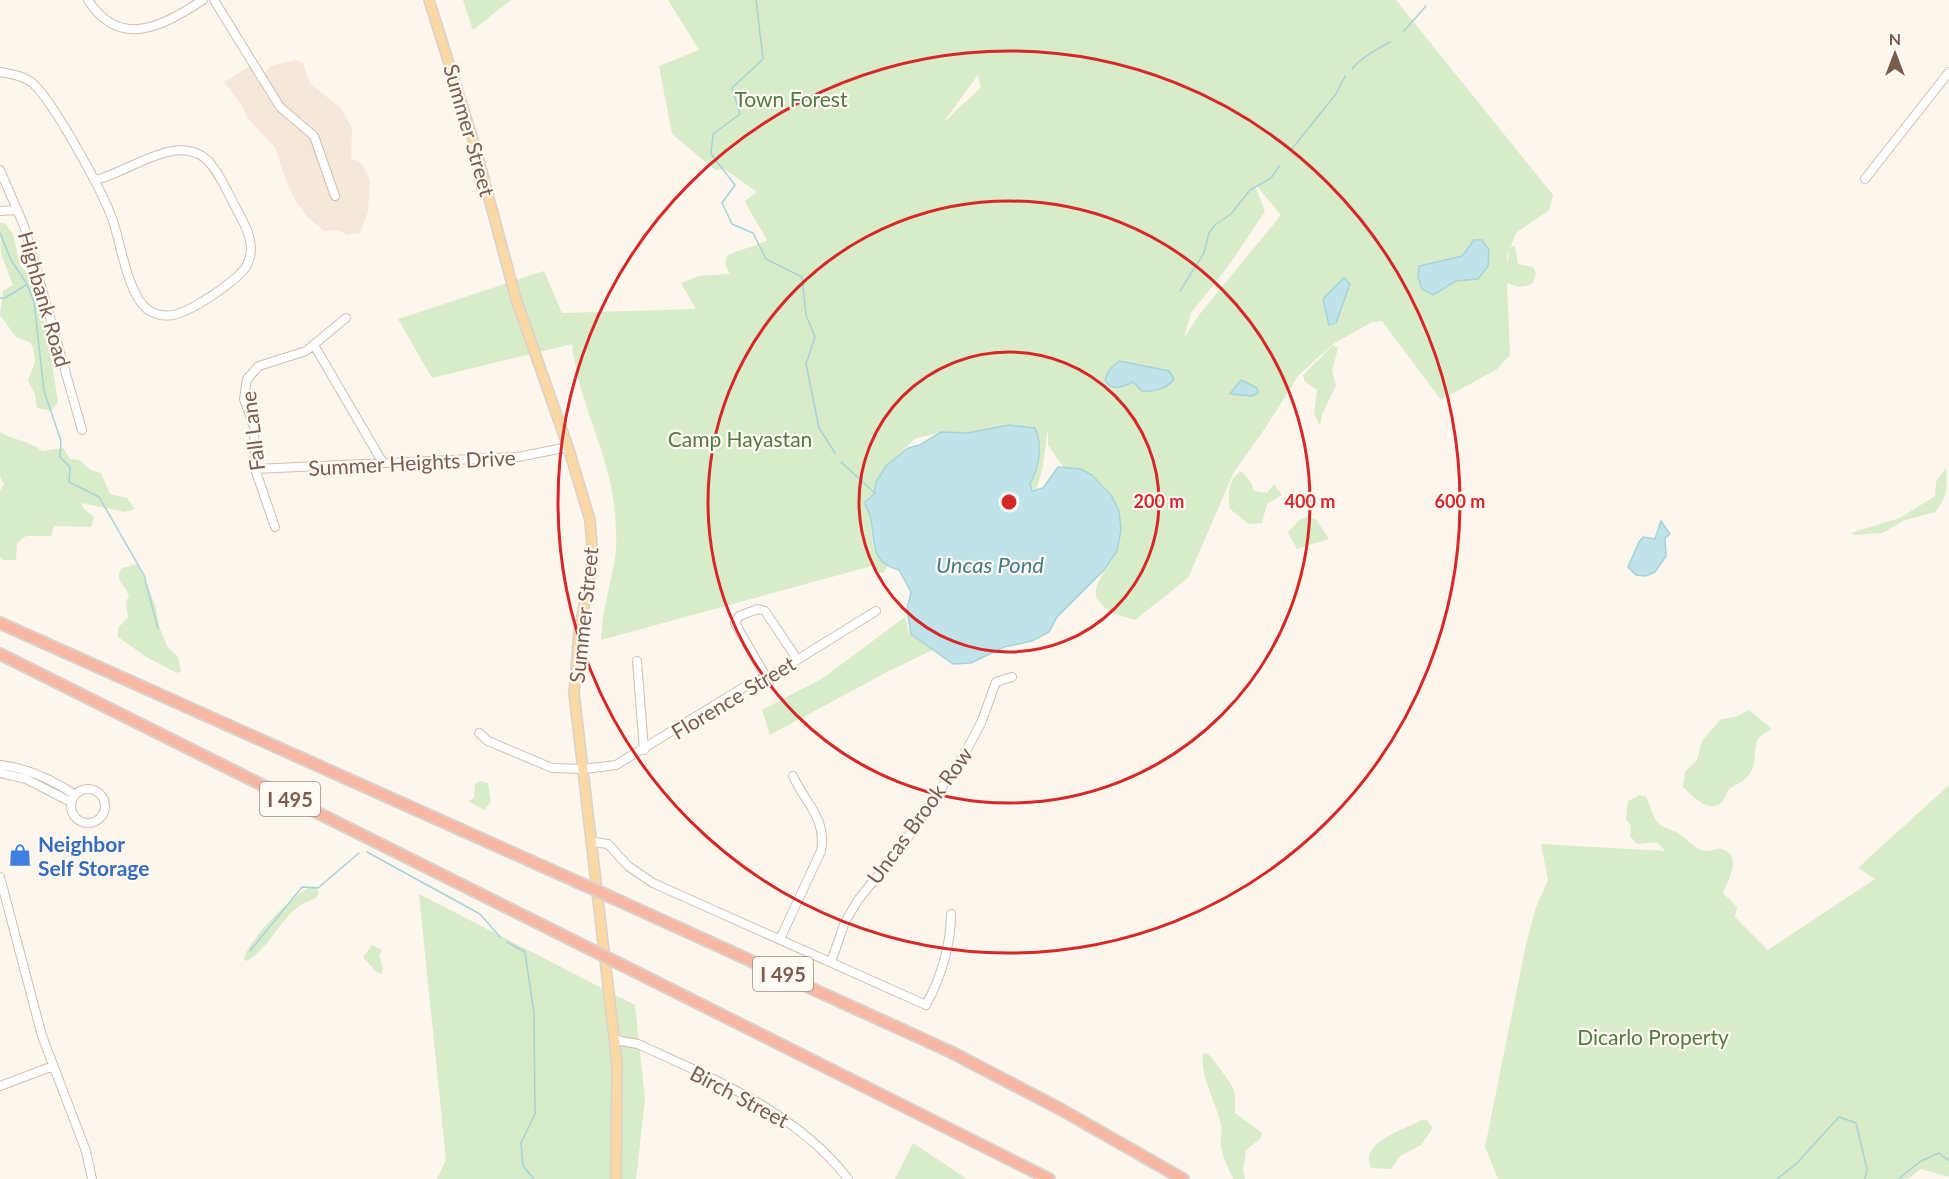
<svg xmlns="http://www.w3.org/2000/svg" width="1949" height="1179" font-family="Lato,sans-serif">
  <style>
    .residential { fill: #f5e8da }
    .green { fill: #d8ecc9; fill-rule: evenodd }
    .water { fill: #bfe3e8; stroke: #a5d3da; stroke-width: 1.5 }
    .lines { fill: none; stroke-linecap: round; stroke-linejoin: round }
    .stream { stroke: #a5d3da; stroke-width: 1.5 }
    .minor-casing { stroke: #d1beb0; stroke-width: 10 }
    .major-casing { stroke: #dad1cd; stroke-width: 12 }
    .highway-casing { stroke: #dad1cd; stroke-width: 14 }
    .minor { stroke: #fff; stroke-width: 8 }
    .major { stroke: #fbd9a5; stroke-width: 9 }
    .highway { stroke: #f7b7a3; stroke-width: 10 }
    .highway-bridge-casing { stroke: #dad1cd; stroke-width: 14; stroke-linecap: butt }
    .highway-bridge { stroke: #f7b7a3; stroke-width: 10 }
    .ring { fill: none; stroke: #d62828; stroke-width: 3 }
    .labels { text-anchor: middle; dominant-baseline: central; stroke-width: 4.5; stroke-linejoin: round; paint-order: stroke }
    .shield { fill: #fffaf3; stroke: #a28b7f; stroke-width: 1.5 }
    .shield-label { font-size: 20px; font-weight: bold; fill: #7a5c4d }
    .park-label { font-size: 21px; fill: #537a41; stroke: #fffaf3 }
    .street-label { font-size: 21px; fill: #7a5c4d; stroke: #fffaf3 }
    .shop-label { font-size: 21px; font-weight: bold; fill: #366cbe; stroke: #fffaf3; text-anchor: start }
    .water-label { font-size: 22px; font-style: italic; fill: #437c86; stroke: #fffaf3 }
    .centre { fill: #d62828; stroke: #fffaf3; stroke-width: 3 }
    .ring-label { font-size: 18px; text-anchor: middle; font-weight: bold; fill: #d62828; stroke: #fffaf3; stroke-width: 4.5; stroke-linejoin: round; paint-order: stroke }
  </style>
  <rect width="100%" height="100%" fill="#fdf6ec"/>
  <path class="residential" d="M 296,60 L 303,63 L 310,84 L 341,108 L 352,128 L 351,158 L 362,164 L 370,180 L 368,212 L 360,233 L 348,235 L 338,230 L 324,231 L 307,217 L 295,200 L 285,178 L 275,147 L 247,118 L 243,107 L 224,82 L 256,62 L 265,73 L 270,66 Z"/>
  <path class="green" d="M 463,0 L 511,0 L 473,30 Z
    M 668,0 L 1396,0 L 1553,195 L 1549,210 L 1516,233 L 1507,256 L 1507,265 L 1510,247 L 1515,246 L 1518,264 L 1533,267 L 1536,273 L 1533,283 C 1523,289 1517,287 1507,283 L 1510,355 L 1497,369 L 1441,400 L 1382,321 L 1372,322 L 1333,344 L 1298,376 L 1266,427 L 1234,472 L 1188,578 L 1135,620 L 1109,612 L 1096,598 C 1094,579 1107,572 1114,556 C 1129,524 1115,484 1082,470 C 1077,468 1069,468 1063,467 L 1048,445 L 1048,428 L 1042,471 L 1036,489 L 1026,489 L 1027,428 L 1009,425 L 968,433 L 945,432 L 916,438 L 886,466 L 876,482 L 874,494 L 865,502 L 870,516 L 873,546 L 888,562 L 885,563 L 887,567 L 883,573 L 877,572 L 872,566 L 601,640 C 602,612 610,587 615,559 C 618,542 615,503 611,486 C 601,438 577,394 572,344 L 432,378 L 398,319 L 544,271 L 562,313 L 696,309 L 681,283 L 699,276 L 730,274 L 725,265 L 727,256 C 741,248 757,247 767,240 L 746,204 L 745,201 L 757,192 L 724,169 L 715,170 L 672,134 L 659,66 L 699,50 ZM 978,75 L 981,87 L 945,121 L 945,120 ZM 1254,183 L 1281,215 L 1199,315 L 1184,338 L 1191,313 L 1230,264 L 1265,211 Z
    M 0,223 L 5,223 L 13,234 L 20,265 L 32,279 L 47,331 L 58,402 L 51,411 L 37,408 L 35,394 L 28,381 L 35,361 L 33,347 L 29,342 L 16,337 L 0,315 L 3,291 L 13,285 L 1,254 Z
    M 1333,345 L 1338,348 L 1332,371 L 1336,385 L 1322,415 L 1320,426 L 1314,414 L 1317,390 L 1305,382 L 1303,375 Z
    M 0,432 C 14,441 29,440 42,451 L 63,448 L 70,459 L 79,460 L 91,470 L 101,473 L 110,494 L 127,498 L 135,509 L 125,512 L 81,503 L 83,508 L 94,517 L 91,527 L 54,526 L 51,536 L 26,536 L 17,543 L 16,560 L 3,560 L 0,557 L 0,491 L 4,484 L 0,476 Z
    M 1946,468 C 1948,485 1947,498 1935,512 L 1905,520 L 1882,533 L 1854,535 L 1851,533 L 1900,518 L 1935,496 L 1936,482 Z
    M 1241,471 L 1251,482 L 1254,491 L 1267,493 L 1274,484 L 1282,495 L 1267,504 L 1262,523 L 1248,524 L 1229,508 C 1229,492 1227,481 1241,471 Z
    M 1306,517 L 1316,519 L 1329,539 L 1297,549 L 1288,532 L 1299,520 Z
    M 138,564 L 156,607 L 159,626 L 167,646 L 178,657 L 181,671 L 177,673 L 148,658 L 118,637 L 118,628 L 128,617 L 126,602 L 129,595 C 125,584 113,581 122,568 Z
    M 905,617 L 909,633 L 935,649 L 889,671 L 770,735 L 762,710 L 823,678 Z
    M 1749,710 L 1771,728 L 1770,731 C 1746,738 1762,760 1748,776 C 1743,783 1734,784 1729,790 C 1726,793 1725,799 1722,802 C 1710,815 1691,795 1683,787 L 1685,772 L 1697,760 L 1702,741 L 1721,719 L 1736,717 Z
    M 481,781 L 488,783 L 491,802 L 484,810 L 468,801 L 474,798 L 475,784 Z
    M 1949,785 L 1949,1177 L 1921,1169 L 1908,1179 L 1498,1179 L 1485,1147 L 1526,944 L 1536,907 L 1548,880 L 1541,844 L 1665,851 L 1657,842 L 1637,844 L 1630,836 L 1631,826 L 1626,819 L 1628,801 L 1640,795 L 1646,797 C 1651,805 1652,816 1658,823 C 1664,829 1673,829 1679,834 C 1689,840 1694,850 1707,851 C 1713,852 1718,846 1725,850 C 1742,859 1727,882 1723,893 L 1737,907 L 1735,917 L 1768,950 L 1875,879 L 1858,868 Z
    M 314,886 L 319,892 L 316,898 C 310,901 304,903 299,906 C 278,922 270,947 247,961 L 244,959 C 247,941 297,889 314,886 Z
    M 419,894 L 635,1005 L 645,1099 L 636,1179 L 437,1179 L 446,1160 Z
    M 372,945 L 382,950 L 379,956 L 383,968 L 382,974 L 376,972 L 363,957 Z
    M 1207,1053 C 1210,1055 1232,1084 1233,1088 C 1236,1095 1235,1106 1235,1113 L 1262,1133 L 1260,1139 L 1246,1150 L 1243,1170 L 1245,1179 L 1233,1179 C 1228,1167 1222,1157 1221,1144 C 1220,1138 1223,1132 1221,1125 C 1216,1102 1200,1078 1203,1054 Z
    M 1421,1120 L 1427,1120 L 1433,1128 L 1421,1145 L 1400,1156 L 1391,1169 L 1371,1168 C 1358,1142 1405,1130 1421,1120 Z
    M 913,1143 L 967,1179 L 895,1179 Z"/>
  <path class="water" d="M 1474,240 L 1482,240 L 1489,250 L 1488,266 L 1478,279 L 1456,281 L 1433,295 L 1422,289 L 1418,277 L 1419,266 L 1462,256 Z
    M 1344,278 L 1350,284 L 1336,323 L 1329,325 L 1323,299 Z
    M 1119,361 L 1169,371 L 1174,379 C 1167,389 1154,392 1142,391 L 1133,382 C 1123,386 1113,393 1105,380 L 1109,370 Z
    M 1241,380 L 1257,388 L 1258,393 L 1252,396 L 1230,394 Z
    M 1009,425 L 1035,428 C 1043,446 1039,467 1030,484 L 1032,491 L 1043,488 L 1058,467 L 1081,469 L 1092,475 L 1111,495 L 1119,511 L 1121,530 L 1117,551 L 1105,569 L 1057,617 L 1049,632 L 1032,641 L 1004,647 L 971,663 L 953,664 L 911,634 L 907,610 L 911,592 L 899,570 C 868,562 876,539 870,515 C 868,509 865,508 865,502 L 874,494 L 876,482 L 886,466 L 908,448 L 920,445 L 941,432 L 968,433 Z
    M 1661,521 L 1670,534 L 1665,538 L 1666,556 L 1655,572 L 1646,576 L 1636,575 L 1628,567 L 1639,542 L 1643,537 L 1655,539 Z"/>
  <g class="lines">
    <path class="stream" d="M 756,0 L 763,59 L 732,88 L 740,114 L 713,134 L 711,154 L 735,185 L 722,203 L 732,224 L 753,233 L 766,259 L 802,277 L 806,315 L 815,337 L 806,364 L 819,428 L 835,453
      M 1403,32 L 1426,6
      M 1352,69 C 1361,57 1377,50 1390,42
      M 1291,150 L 1336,94 L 1345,76
      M 0,233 L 11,260 L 27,284 L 34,302 L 44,391 L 61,441 L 60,457 L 70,467 L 69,482 L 99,497 L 144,575 L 158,629
      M 1180,291 L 1204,253 L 1209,233 L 1215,225 L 1231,214 L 1250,190 L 1271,178 L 1280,165
      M 0,298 L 5,298 L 26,285
      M 841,462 L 876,494
      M 367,852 L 480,914 L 501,938
      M 507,942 L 525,952 L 534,1013 L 535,1114 L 521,1143 L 523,1166 L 534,1179
      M 250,951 L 302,887 L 318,888 L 359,853
      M 1777,1179 L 1796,1164 L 1839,1117 L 1856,1123 L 1867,1169 L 1865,1179
      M 1898,1179 L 1921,1161 L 1939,1153 L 1949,1161"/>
    <g class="minor-casing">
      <path id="minor" d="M 88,0 C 120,50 163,26 203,0
        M 214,0 L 280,107 L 314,136 L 335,196
        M 0,72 C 10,74 21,75 30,81 C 51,96 104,194 113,221 C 121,245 128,294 147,309 C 166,323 185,312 202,302 C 212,296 242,276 247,265 C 257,246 246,226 237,210 C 228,194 219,171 206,159 C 175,133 128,173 95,180
        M 0,170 L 24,226 L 82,430
        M 1865,179 L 1949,72
        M 0,211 L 16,210
        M 314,345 L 383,463
        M 255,469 L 518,457 L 568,447
        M 275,527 L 255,469 L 254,427 L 244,399 L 247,379 L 259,366 L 306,351 L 346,318
        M 637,661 L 644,750
        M 766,677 L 735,623 L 739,616 L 758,609 L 765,611 L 797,659
        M 479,733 L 488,741 L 552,768 L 584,769 L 616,765 L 746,686 L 779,671 L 876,611
        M 0,765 C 27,768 53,780 75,795
        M 0,773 L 26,779 L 71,802
        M71 806a17 17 0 1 1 34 0a17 17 0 1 1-34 0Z
        M 594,842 L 608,844 L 628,866 L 653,883 L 926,1005 C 941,978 951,944 951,914
        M 0,877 L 42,1036 L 86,1151 L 92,1179
        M 780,939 L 821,851 C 827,818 805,803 793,776
        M 831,962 L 845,922 L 858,900 L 904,843 L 965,753 L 981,723 L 996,682 L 1012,677
        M 615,1040 L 638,1044 C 712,1078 797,1112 848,1179
        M 0,1086 L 53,1066"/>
    </g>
    <g class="major-casing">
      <path id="major" d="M 429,0 L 475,146 L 516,299 L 568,447 L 590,520 L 593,558 L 579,632 L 574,693 L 617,1063 L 616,1179"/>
    </g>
    <g class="highway-casing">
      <path id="highway" d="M 0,623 L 582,884
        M 0,654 L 580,944
        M 613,898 L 951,1052 L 1062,1110 L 1183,1179
        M 622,965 L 1049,1179"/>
    </g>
    <use href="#minor" class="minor"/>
    <use href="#major" class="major"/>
    <use href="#highway" class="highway"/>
    <g class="highway-bridge-casing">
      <path id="highway-bridge" d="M 582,884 L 613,898
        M 580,944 L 622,965"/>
    </g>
    <use href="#highway-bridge" class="highway-bridge"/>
  </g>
  <g class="ring">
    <circle cx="1009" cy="502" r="150"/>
    <circle cx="1009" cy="502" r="301"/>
    <circle cx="1009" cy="502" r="451"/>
  </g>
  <defs>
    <g id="shop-bare" transform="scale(1.8)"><path d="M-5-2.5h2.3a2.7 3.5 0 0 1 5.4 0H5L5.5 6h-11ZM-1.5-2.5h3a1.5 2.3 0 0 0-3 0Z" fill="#3f7fe0" stroke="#fffaf3" stroke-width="2.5" paint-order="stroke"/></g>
  </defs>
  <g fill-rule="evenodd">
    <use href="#shop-bare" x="20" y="855"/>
  </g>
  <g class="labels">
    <g class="shield">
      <rect x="260" y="782" width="60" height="34" rx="4.5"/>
      <rect x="753" y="957" width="60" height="34" rx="4.5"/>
    </g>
    <g class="shield-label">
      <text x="290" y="799">I 495</text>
      <text x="783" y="974">I 495</text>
    </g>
    <g class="park-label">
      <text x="791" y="98">Town Forest</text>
      <text x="740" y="438">Camp Hayastan</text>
      <text x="1653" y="1036">Dicarlo Property</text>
    </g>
    <g class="street-label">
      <text transform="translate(470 130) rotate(74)">Summer Street</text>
      <text transform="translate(45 299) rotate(74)">Highbank Road</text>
      <text transform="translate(252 431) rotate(-97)">Fall Lane</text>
      <text transform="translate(412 462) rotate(-3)">Summer Heights Drive</text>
      <text transform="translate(583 615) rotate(-84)">Summer Street</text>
      <text transform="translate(733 697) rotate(-31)">Florence Street</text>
      <text transform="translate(919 815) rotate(-54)">Uncas Brook Row</text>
      <text transform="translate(740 1096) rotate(28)">Birch Street</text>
    </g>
    <g class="shop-label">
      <text x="38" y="843">Neighbor<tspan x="38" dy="24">Self Storage</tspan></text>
    </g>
    <g class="water-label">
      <text x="990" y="564">Uncas Pond</text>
    </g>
  </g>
  <circle cx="1009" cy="502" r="9" class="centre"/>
  <g class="ring-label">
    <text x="1159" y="508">200 m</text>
    <text x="1310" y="508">400 m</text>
    <text x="1460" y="508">600 m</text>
  </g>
  <g transform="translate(1895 54)" stroke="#fffaf3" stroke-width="4.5" paint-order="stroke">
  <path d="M0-4.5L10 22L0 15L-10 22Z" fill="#7a5c4d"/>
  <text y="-9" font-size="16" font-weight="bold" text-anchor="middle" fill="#7a5c4d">N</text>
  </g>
</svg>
